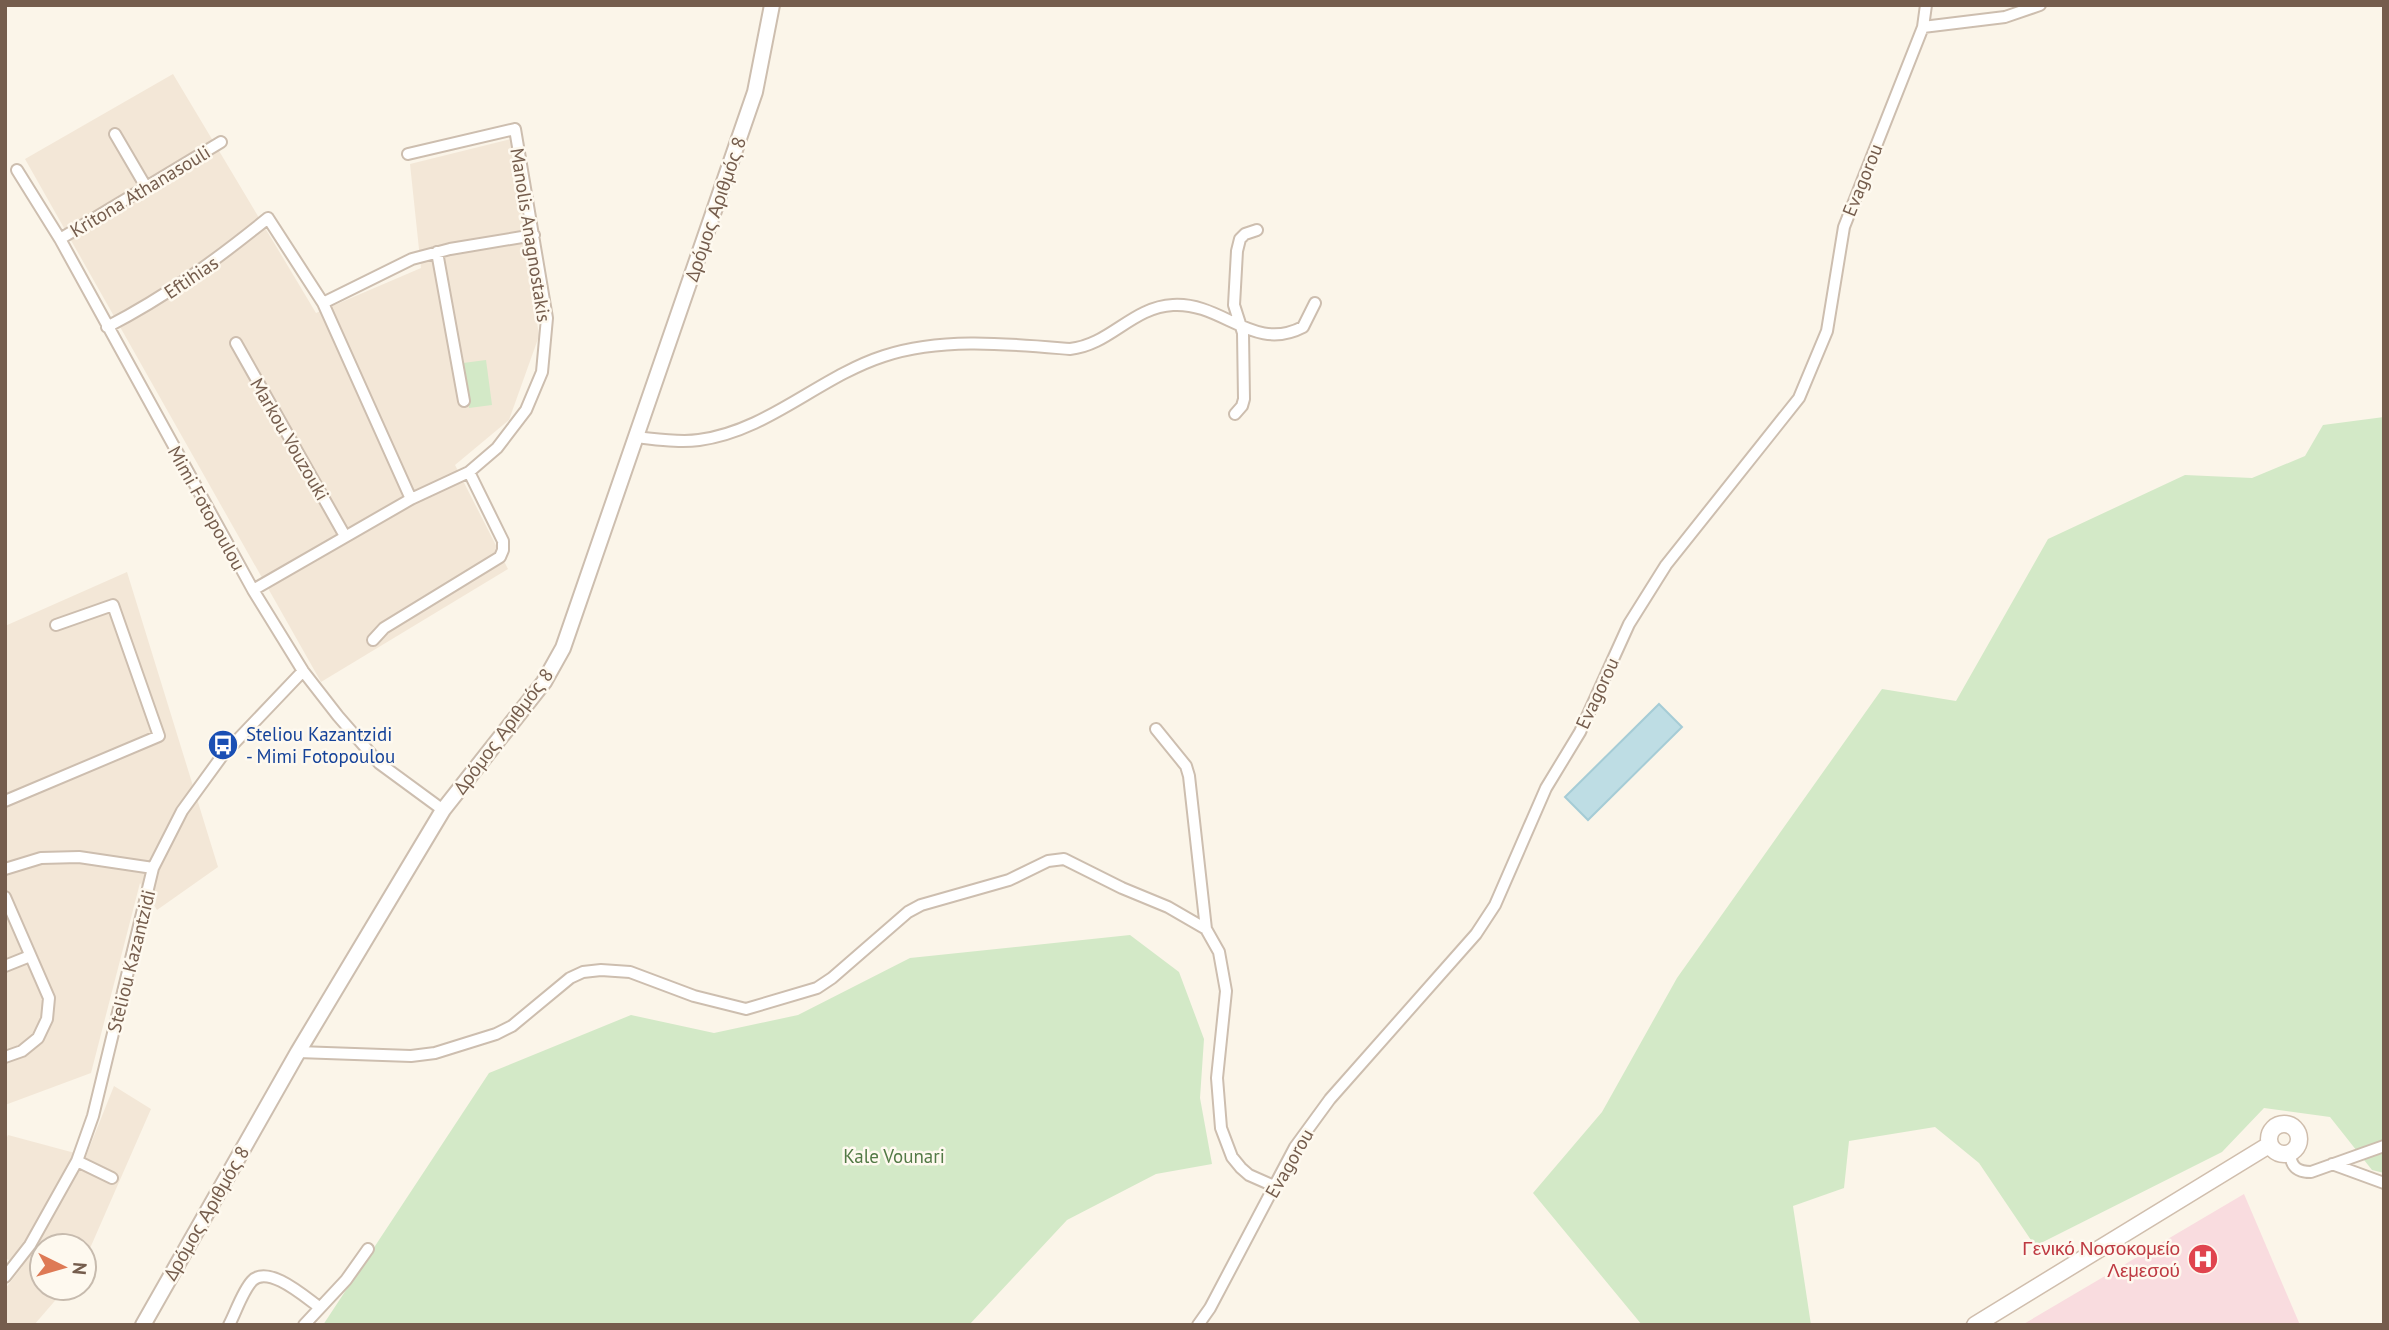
<svg xmlns="http://www.w3.org/2000/svg" width="2389" height="1330" font-family="'PT Sans',sans-serif">
  <style>
    .residential { fill: #f3e7d7 }
    .medical { fill: #f9dcdf }
    .green { fill: #d3e9c7 }
    .water { fill: #bedde4; stroke: #a5ccd6; stroke-width: 2 }
    .lines { fill: none; stroke-linecap: round; stroke-linejoin: round }
    .minor-casing { stroke: #cdbeaf; stroke-width: 14 }
    .tertiary-casing { stroke: #cdbeaf; stroke-width: 18 }
    .secondary-casing { stroke: #d0bead; stroke-width: 19 }
    .minor { stroke: #fff; stroke-width: 10 }
    .tertiary { stroke: #fff; stroke-width: 14 }
    .secondary { stroke: #fff; stroke-width: 16 }
    .labels { text-anchor: middle; dominant-baseline: central; stroke-width: 5; stroke-linejoin: round; paint-order: stroke }
    .street-label { font-size: 19px; fill: #755d4d; stroke: #fef9ef }
    .transit-label { font-size: 19px; fill: #164399; stroke: #fef9ef; text-anchor: start }
    .park-label { font-size: 19px; fill: #537a46; stroke: #fef9ef }
    .health-label { font-size: 19px; fill: #be3a42; stroke: #fef9ef; text-anchor: end }
  </style>
  <rect width="100%" height="100%" fill="#fbf5e9"/>
  <path class="residential" d="M 173,74 L 316,313 L 421,268 L 410,164 L 511,139 L 539,336 L 509,420 L 455,465 L 508,569 L 321,682 L 25,159 Z
    M 127,572 L 218,867 L 157,910 L 140,883 L 91,1073 L 5,1105 L 5,626 Z
    M 114,1086 L 151,1109 L 84,1262 L 84,1246 L 42,1246 L 42,1288 L 66,1288 L 34,1325 L 5,1325 L 5,1289 L 22,1267 L 5,1258 L 5,1142 L 8,1135 L 86,1156 Z"/>
  <path class="medical" d="M 2244,1194 L 2300,1325 L 2022,1325 Z"/>
  <path class="green" d="M 486,360 L 492,405 L 469,408 L 463,363 Z
    M 2384,417 L 2384,1173 L 2372,1170 L 2330,1117 L 2264,1108 L 2222,1152 L 2035,1246 L 1979,1163 L 1935,1127 L 1849,1141 L 1844,1188 L 1793,1206 L 1811,1325 L 1642,1325 L 1533,1193 L 1602,1112 L 1677,978 L 1882,689 L 1956,701 L 2048,539 L 2185,475 L 2252,478 L 2305,456 L 2323,425 Z
    M 1130,935 L 1179,972 L 1204,1039 L 1200,1098 L 1212,1164 L 1156,1174 L 1067,1220 L 969,1325 L 323,1325 L 489,1073 L 631,1015 L 714,1033 L 798,1015 L 910,958 Z"/>
  <path class="water" d="M 1659,704 L 1682,727 L 1588,820 L 1565,797 Z"/>
  <g class="lines">
    <g class="minor-casing">
      <path id="minor" d="M 1923,27 L 2005,17 L 2040,5
        M 115,134 L 146,187
        M 17,170 L 60,239 L 253,590 L 303,671 L 338,716 L 379,763 L 443,810
        M 60,239 L 221,142
        M 437,252 L 464,401
        M 323,303 L 412,259 L 450,249 L 534,235
        M 107,327 C 167,296 216,260 268,218 L 323,303 L 411,499
        M 236,343 L 345,536
        M 1235,414 L 1242,406 L 1244,399 L 1243,333 L 1234,305 L 1237,251 L 1240,239 L 1245,234 L 1257,230
        M 635,437 C 656,439 679,443 699,440 C 768,431 819,377 884,356 C 942,337 1009,344 1070,349 C 1110,345 1132,307 1173,305 C 1223,302 1253,353 1303,327 L 1315,303
        M 253,590 L 411,499 L 469,472 L 497,448 L 526,410 L 542,372 L 547,318 L 515,129 L 408,154
        M 373,640 L 384,628 L 500,557 L 503,550 L 503,541 L 469,472
        M 1156,729 L 1186,766 L 1189,776 L 1206,929 L 1219,952 L 1226,991 L 1217,1078 L 1221,1128 L 1232,1157 L 1241,1168 L 1249,1175 L 1274,1186
        M 5,801 L 159,736 L 113,605 L 56,625
        M 5,869 L 41,858 L 79,857 L 153,868
        M 5,897 L 49,998 L 47,1019 L 38,1038 L 22,1051 L 5,1057
        M 5,966 L 30,956
        M 298,1052 L 411,1056 L 435,1053 L 496,1034 L 512,1026 L 570,978 L 583,972 L 601,970 L 630,972 L 694,996 L 746,1009 L 817,988 L 832,978 L 908,912 L 921,905 L 1009,880 L 1048,861 L 1064,859 L 1122,888 L 1168,907 L 1206,929
        M 2290,1153 C 2291,1167 2297,1172 2311,1172 L 2384,1146
        M 77,1161 L 112,1178
        M 2332,1164 L 2384,1183
        M 5,1277 L 30,1245 L 77,1161 L 93,1116 L 153,868 L 182,811 L 222,756 L 303,671
        M 229,1325 C 236,1312 242,1292 252,1281 C 268,1264 305,1297 319,1307
        M 304,1325 L 346,1280 L 368,1249
        M 1198,1325 L 1210,1308 L 1295,1147 L 1330,1099 L 1476,934 L 1495,905 L 1546,788 L 1580,732 L 1629,624 L 1666,565 L 1799,398 L 1827,331 L 1844,227 L 1923,27 L 1926,5"/>
    </g>
    <g class="tertiary-casing">
      <path id="tertiary" d="M 143,1325 L 298,1052 L 443,810 L 544,682 L 563,648 L 755,92 L 772,5"/>
    </g>
    <g class="secondary-casing">
      <path id="secondary" d="M2269 1139a15 15 0 1 1 30 0a15 15 0 1 1-30 0Z
        M 1975,1325 L 2269,1145"/>
    </g>
    <use href="#minor" class="minor"/>
    <use href="#tertiary" class="tertiary"/>
    <use href="#secondary" class="secondary"/>
  </g>
  <defs>
    <g id="bus-disc" transform="scale(1.575)"><circle r="9.5" fill="#1a4fb4" stroke="#fef9ef"/><path d="M-5-6H5V4H4V6H2V4H-2V6H-4V4H-5ZM-3.5-4V0h7V-4ZM-3.5 1.2v1.5H-2V1.2ZM2 1.2v1.5H3.5V1.2Z" fill="#fff"/></g>
    <g id="hospital-disc" transform="scale(1.575)"><circle r="9.5" fill="#e0444e" stroke="#fef9ef"/><path d="M-5-5h3v3.5h4V-5h3V5h-3V1.5h-4V5h-3Z" fill="#fff"/></g>
  </defs>
  <g fill-rule="evenodd">
    <use href="#bus-disc" x="223" y="745"/>
    <use href="#hospital-disc" x="2203" y="1259"/>
  </g>
  <g class="labels">
    <g class="street-label">
      <text transform="translate(1862 180) rotate(-68)">Evagorou</text>
      <text transform="translate(140 191) rotate(-31)">Kritona Athanasouli</text>
      <text transform="translate(715 209) rotate(-71)">Δρόμος Αριθμός 8</text>
      <text transform="translate(531 235) rotate(81)">Manolis Anagnostakis</text>
      <text transform="translate(191 277) rotate(-34)">Eftihias</text>
      <text transform="translate(290 439) rotate(60)">Markou Vouzouki</text>
      <text transform="translate(207 508) rotate(61)">Mimi Fotopoulou</text>
      <text transform="translate(1597 693) rotate(-65)">Evagorou</text>
      <text transform="translate(503 731) rotate(-53)">Δρόμος Αριθμός 8</text>
      <text transform="translate(131 961) rotate(-76)">Steliou Kazantzidi</text>
      <text transform="translate(1289 1163) rotate(-60)">Evagorou</text>
      <text transform="translate(206 1213) rotate(-60)">Δρόμος Αριθμός 8</text>
    </g>
    <g class="transit-label">
      <text x="246" y="734">Steliou Kazantzidi<tspan x="246" dy="22">- Mimi Fotopoulou</tspan></text>
    </g>
    <g class="park-label">
      <text x="894" y="1156">Kale Vounari</text>
    </g>
    <g class="health-label">
      <text x="2180" y="1248">Γενικό Νοσοκομείο<tspan x="2180" dy="22">Λεμεσού</tspan></text>
    </g>
  </g>
  <rect width="2389" height="1330" fill="none" stroke="#755d4d" stroke-width="14"/>
  <g transform="translate(63 1267) rotate(95)"><circle r="33" fill="#fef9ef" stroke="#c7bbae" stroke-width="2"/>
  <path d="M0-5L12 26L0 18L-12 26Z" fill="#de7a55"/>
  <text y="-10" font-size="19" font-weight="bold" text-anchor="middle" fill="#755d4d">N</text>
  </g>
</svg>
